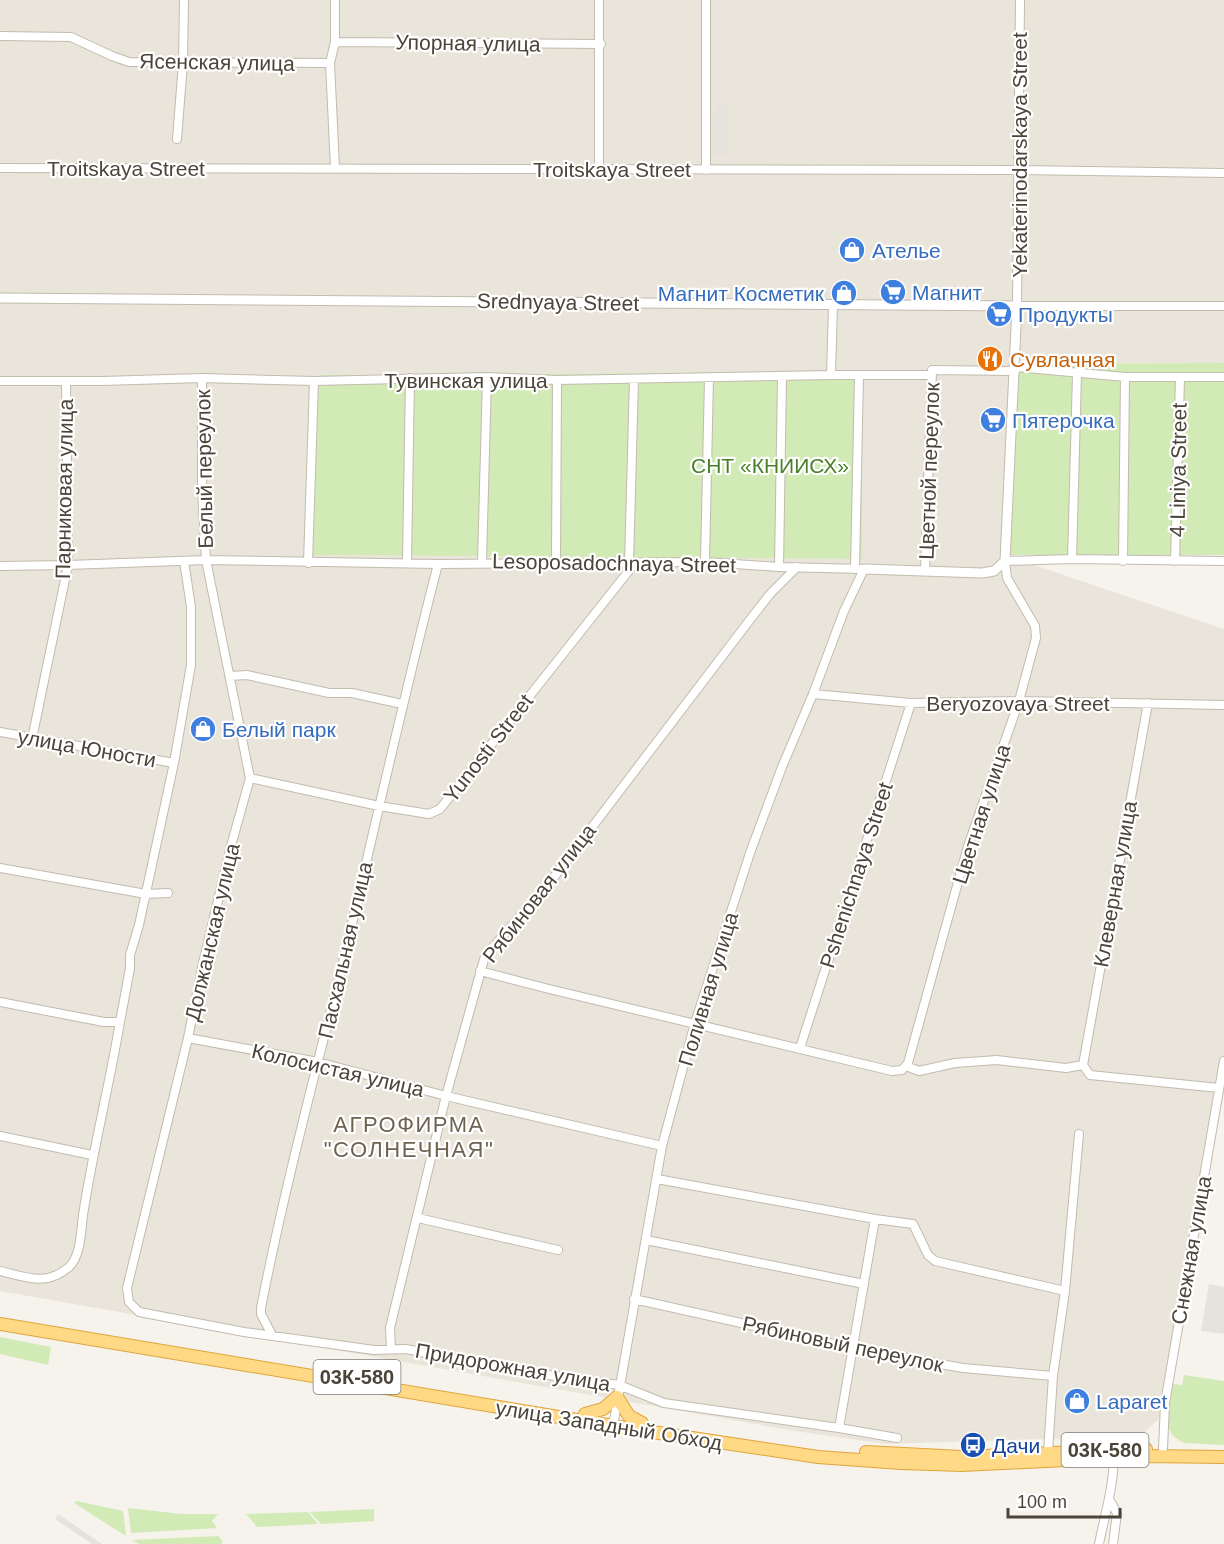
<svg xmlns="http://www.w3.org/2000/svg" width="1224" height="1544" font-family="Arial,sans-serif">
  <style>
    .residential { fill: #eae5da; fill-rule: evenodd }
    .industrial { fill: #e6e2dd }
    .green { fill: #d2eab5 }
    .parking { fill: #e5e3e0 }
    .lines { fill: none; stroke-linecap: round; stroke-linejoin: round }
    .minor-casing { stroke: #c2bbae; stroke-width: 10 }
    .tertiary-casing { stroke: #c2bbae; stroke-width: 11 }
    .trunk-casing { stroke: #e0a43c; stroke-width: 14 }
    .minor { stroke: #fff; stroke-width: 8 }
    .tertiary { stroke: #fff; stroke-width: 9 }
    .trunk { stroke: #ffd985; stroke-width: 12 }
    .labels { text-anchor: middle; dominant-baseline: central; stroke-width: 4.5; stroke-linejoin: round; paint-order: stroke }
    .shield { fill: #fff; stroke: #817c74; stroke-width: 1.5 }
    .shield-label { font-size: 20px; font-weight: bold; fill: #4b4439 }
    .street-label { font-size: 21px; fill: #4b4439; stroke: #fff }
    .shop-label { font-size: 21px; fill: #366cbe; stroke: #fff; text-anchor: start }
    .food-label { font-size: 21px; fill: #c56008; stroke: #fff; text-anchor: start }
    .park-label { font-size: 21px; fill: #4a7f2a; stroke: #fff }
    .transit-label { font-size: 21px; fill: #164399; stroke: #fff; text-anchor: start }
    .neighbourhood-label { font-size: 22px; letter-spacing: 1.5px; fill: #6e6250; stroke: #fff }
  </style>
  <rect width="100%" height="100%" fill="#f6f3ec"/>
  <path class="residential" d="M 0,0 L 1224,0 L 1224,363 L 1011,364 L 1004,555 L 1224,629 L 1224,1071 L 1160,1418 L 1140,1436 L 886,1444 L 795,1431 L 0,1291 ZM 862,372 L 862,559 L 314,555 L 319,375 Z"/>
  <path class="industrial" d="M 717,101 L 728,103 L 727,156 L 712,155 L 713,140 L 717,139 L 717,134 L 712,133 L 712,117 L 717,117 Z
    M 1209,1284 L 1224,1287 L 1224,1334 L 1201,1331 Z"/>
  <path class="green" d="M 1224,363 L 1224,555 L 1004,555 L 1011,364 Z
    M 862,372 L 862,559 L 313,555 L 319,375 Z
    M 0,1337 L 51,1347 L 48,1365 L 0,1354 Z
    M 1184,1375 L 1224,1381 L 1224,1445 L 1185,1443 C 1158,1433 1168,1405 1172,1384 L 1182,1385 Z
    M 77,1501 L 123,1511 L 126,1536 L 74,1503 Z
    M 128,1508 L 181,1514 L 218,1514 L 212,1521 L 217,1528 L 131,1533 Z
    M 374,1509 L 374,1521 L 321,1524 L 310,1512 Z
    M 308,1512 L 318,1524 L 257,1527 L 246,1514 Z
    M 218,1536 L 223,1541 L 221,1544 L 139,1544 L 132,1540 Z"/>
  <path class="parking" d="M 58,1514 L 102,1544 L 92,1544 L 55,1519 Z"/>
  <g class="lines">
    <g class="minor-casing">
      <path id="minor" d="M 599,0 L 599,168
        M 1020,0 L 1017,306 L 1224,306
        M 0,36 L 71,37 L 112,56 L 129,62 L 330,63
        M 335,42 L 601,44
        M 177,139 L 183,63 L 184,0
        M 0,168 L 1019,170 L 1224,173
        M 335,168 L 330,63 L 335,42 L 335,0
        M 706,170 L 706,0
        M 1015,367 L 1125,377 L 1224,377
        M 831,375 L 833,305
        M 202,378 L 202,490 L 206,560 L 250,778 L 231,846 L 202,968 L 188,1038 L 127,1288 L 129,1302 L 139,1312 L 244,1332 L 374,1350 L 406,1349 L 513,1370 L 619,1385 L 664,1403 L 839,1428 L 897,1438
        M 0,381 L 102,381 L 202,378 L 314,381 L 487,377 L 557,380 L 831,375 L 932,375
        M 1072,559 L 1077,374
        M 1123,561 L 1125,377
        M 1175,561 L 1180,378
        M 407,562 L 410,378
        M 482,562 L 487,377
        M 705,562 L 709,378
        M 308,563 L 314,381
        M 556,563 L 557,380
        M 629,563 L 634,379
        M 0,566 L 68,565 L 206,560 L 438,564 L 705,562 L 779,567 L 864,569 L 844,611 L 813,694 L 782,767 L 750,853 L 695,1023 L 662,1146 L 613,1426
        M 779,567 L 782,377
        M 855,569 L 859,376
        M 925,571 L 932,370 L 1015,371
        M 230,676 L 247,675 L 329,693 L 352,693 L 402,704
        M 813,694 L 911,703 L 1019,701 L 1224,705
        M 0,732 L 174,763
        M 32,739 L 68,565 L 66,381
        M 250,778 L 379,806 L 429,814 L 440,809 L 635,563
        M 0,868 L 146,894 L 168,893
        M 480,971 L 549,989 L 892,1071 L 902,1070 L 908,1063 L 968,846 L 1019,701 L 1036,638 L 1035,626 L 1007,578 L 1005,561 L 1072,559 L 1224,561
        M 0,1002 L 104,1022 L 120,1022 L 130,968 L 130,955 L 139,925 L 174,763 L 191,665 L 191,607 L 184,561
        M 188,1038 L 318,1062 L 446,1096 L 662,1146
        M 800,1048 L 911,703
        M 1083,1065 L 1148,703
        M 1083,1065 L 1090,1075 L 1219,1088
        M 906,1066 L 919,1071 L 955,1063 L 997,1060 L 1066,1068 L 1083,1065
        M 0,1136 L 92,1155
        M 657,1179 L 875,1219 L 913,1224 L 928,1255 L 935,1261 L 1065,1291
        M 418,1218 L 558,1250
        M 646,1240 L 864,1284
        M 0,1271 C 26,1277 46,1287 69,1267 C 81,1256 81,1230 83,1215 C 93,1150 109,1087 120,1022
        M 634,1299 L 852,1348 L 963,1368 L 1053,1376
        M 272,1335 L 261,1314 L 261,1308 C 284,1190 315,1074 344,958 C 375,826 404,695 438,564
        M 391,1349 L 390,1328 L 446,1096 L 485,956 L 548,885 L 749,621 L 770,594 L 797,567
        M 839,1428 L 875,1219
        M 1163,1449 L 1165,1403 L 1224,1061
        M 1048,1452 L 1053,1376 L 1065,1291 L 1079,1134
        M 1109,1499 L 1117,1513 L 1113,1544
        M 1099,1544 C 1105,1514 1114,1485 1114,1454"/>
    </g>
    <g class="tertiary-casing">
      <path id="tertiary" d="M 0,298 L 1017,306 L 1005,561 L 994,571 L 982,573 L 864,569"/>
    </g>
    <g class="trunk-casing">
      <path id="trunk" d="M 0,1324 L 613,1426 L 818,1457 L 901,1463 L 962,1465 L 1147,1456 L 1224,1457
        M 585,1414 L 603,1409 L 617,1397 L 629,1416 L 642,1423
        M 866,1452 L 961,1457 L 1146,1449"/>
    </g>
    <use href="#minor" class="minor"/>
    <use href="#tertiary" class="tertiary"/>
    <use href="#trunk" class="trunk"/>
  </g>
  <defs>
    <g id="shop-disc" transform="scale(1.35)"><circle r="9.5" fill="#3f7fe0" stroke="#fff"/><path d="M-5-2.5h2.3a2.7 3.5 0 0 1 5.4 0H5L5.5 6h-11ZM-1.5-2.5h3a1.5 2.3 0 0 0-3 0Z" fill="#fff"/></g>
    <g id="supermarket-disc" transform="scale(1.35)"><circle r="9.5" fill="#3f7fe0" stroke="#fff"/><path d="M-6-5.5h2.5l.6 2H6L4.5 2H-2.5L-4.4-4H-6ZM-1.5 3.2a1.3 1.3 0 1 0 .1 0ZM3 3.2a1.3 1.3 0 1 0 .1 0Z" fill="#fff"/></g>
    <g id="restaurant-disc" transform="scale(1.35)"><circle r="9.5" fill="#e8710a" stroke="#fff"/><path d="M-5-6h1v4h1v-4h1v4h1v-4h1v5L-1.5 .5V6h-2V.5L-5-1ZM5-6V6H3V1.5H1.5Q1.5-4 5-6Z" fill="#fff"/></g>
    <g id="bus-disc" transform="scale(1.35)"><circle r="9.5" fill="#1a4fb4" stroke="#fff"/><path d="M-5-6H5V4H4V6H2V4H-2V6H-4V4H-5ZM-3.5-4V0h7V-4ZM-3.5 1.2v1.5H-2V1.2ZM2 1.2v1.5H3.5V1.2Z" fill="#fff"/></g>
  </defs>
  <g fill-rule="evenodd">
    <use href="#shop-disc" x="852" y="250"/>
    <use href="#supermarket-disc" x="893" y="292"/>
    <use href="#shop-disc" x="844" y="293"/>
    <use href="#supermarket-disc" x="999" y="314"/>
    <use href="#restaurant-disc" x="990" y="359"/>
    <use href="#supermarket-disc" x="993" y="420"/>
    <use href="#shop-disc" x="203" y="729"/>
    <use href="#shop-disc" x="1077" y="1401"/>
    <use href="#bus-disc" x="973" y="1445"/>
  </g>
  <g class="labels">
    <g class="shield">
      <rect x="313.5" y="1360" width="87" height="34" rx="4.5"/>
      <rect x="1061.5" y="1433" width="87" height="34" rx="4.5"/>
    </g>
    <g class="shield-label">
      <text x="357" y="1377">03К-580</text>
      <text x="1105" y="1450">03К-580</text>
    </g>
    <g class="street-label">
      <text transform="translate(468 43) rotate(1)">Упорная улица</text>
      <text transform="translate(217 62) rotate(1)">Ясенская улица</text>
      <text transform="translate(1019 155) rotate(-90)">Yekaterinodarskaya Street</text>
      <text x="126" y="168">Troitskaya Street</text>
      <text x="612" y="169">Troitskaya Street</text>
      <text transform="translate(558 302) rotate(1)">Srednyaya Street</text>
      <text x="466" y="380">Тувинская улица</text>
      <text transform="translate(204 469) rotate(-91)">Белый переулок</text>
      <text transform="translate(1178 470) rotate(-89)">4 Liniya Street</text>
      <text transform="translate(929 471) rotate(-88)">Цветной переулок</text>
      <text transform="translate(64 489) rotate(-89)">Парниковая улица</text>
      <text transform="translate(614 563) rotate(1)">Lesoposadochnaya Street</text>
      <text x="1018" y="703">Beryozovaya Street</text>
      <text transform="translate(87 748) rotate(10)">улица Юности</text>
      <text transform="translate(488 748) rotate(-52)">Yunosti Street</text>
      <text transform="translate(981 814) rotate(-72)">Цветная улица</text>
      <text transform="translate(856 875) rotate(-72)">Pshenichnaya Street</text>
      <text transform="translate(1115 884) rotate(-80)">Клеверная улица</text>
      <text transform="translate(539 893) rotate(-52)">Рябиновая улица</text>
      <text transform="translate(212 932) rotate(-77)">Должанская улица</text>
      <text transform="translate(345 950) rotate(-77)">Пасхальная улица</text>
      <text transform="translate(708 989) rotate(-73)">Поливная улица</text>
      <text transform="translate(338 1070) rotate(13)">Колосистая улица</text>
      <text transform="translate(1191 1250) rotate(-80)">Снежная улица</text>
      <text transform="translate(843 1344) rotate(12)">Рябиновый переулок</text>
      <text transform="translate(513 1367) rotate(10)">Придорожная улица</text>
      <text transform="translate(609 1425) rotate(9)">улица Западный Обход</text>
    </g>
    <g class="shop-label">
      <text x="872" y="250">Ателье</text>
      <text x="912" y="292">Магнит</text>
      <text x="824" y="293" text-anchor="end">Магнит Косметик</text>
      <text x="1018" y="314">Продукты</text>
      <text x="1012" y="420">Пятерочка</text>
      <text x="222" y="729">Белый парк</text>
      <text x="1096" y="1401">Laparet</text>
    </g>
    <g class="food-label">
      <text x="1010" y="359">Сувлачная</text>
    </g>
    <g class="park-label">
      <text x="770" y="465">СНТ «КНИИСХ»</text>
    </g>
    <g class="transit-label">
      <text x="992" y="1445">Дачи</text>
    </g>
    <g class="neighbourhood-label">
      <text x="409" y="1124">АГРОФИРМА<tspan x="409" dy="25">"СОЛНЕЧНАЯ"</tspan></text>
    </g>
  </g>
  <path d="M1008 1508v9h112v-9" fill="none" stroke="#4b4439" stroke-width="3"/>
  <text x="1017" y="1508" font-size="18" fill="#4b4439" stroke="#ffffff" stroke-width="4.5" paint-order="stroke">100 m</text>
</svg>
